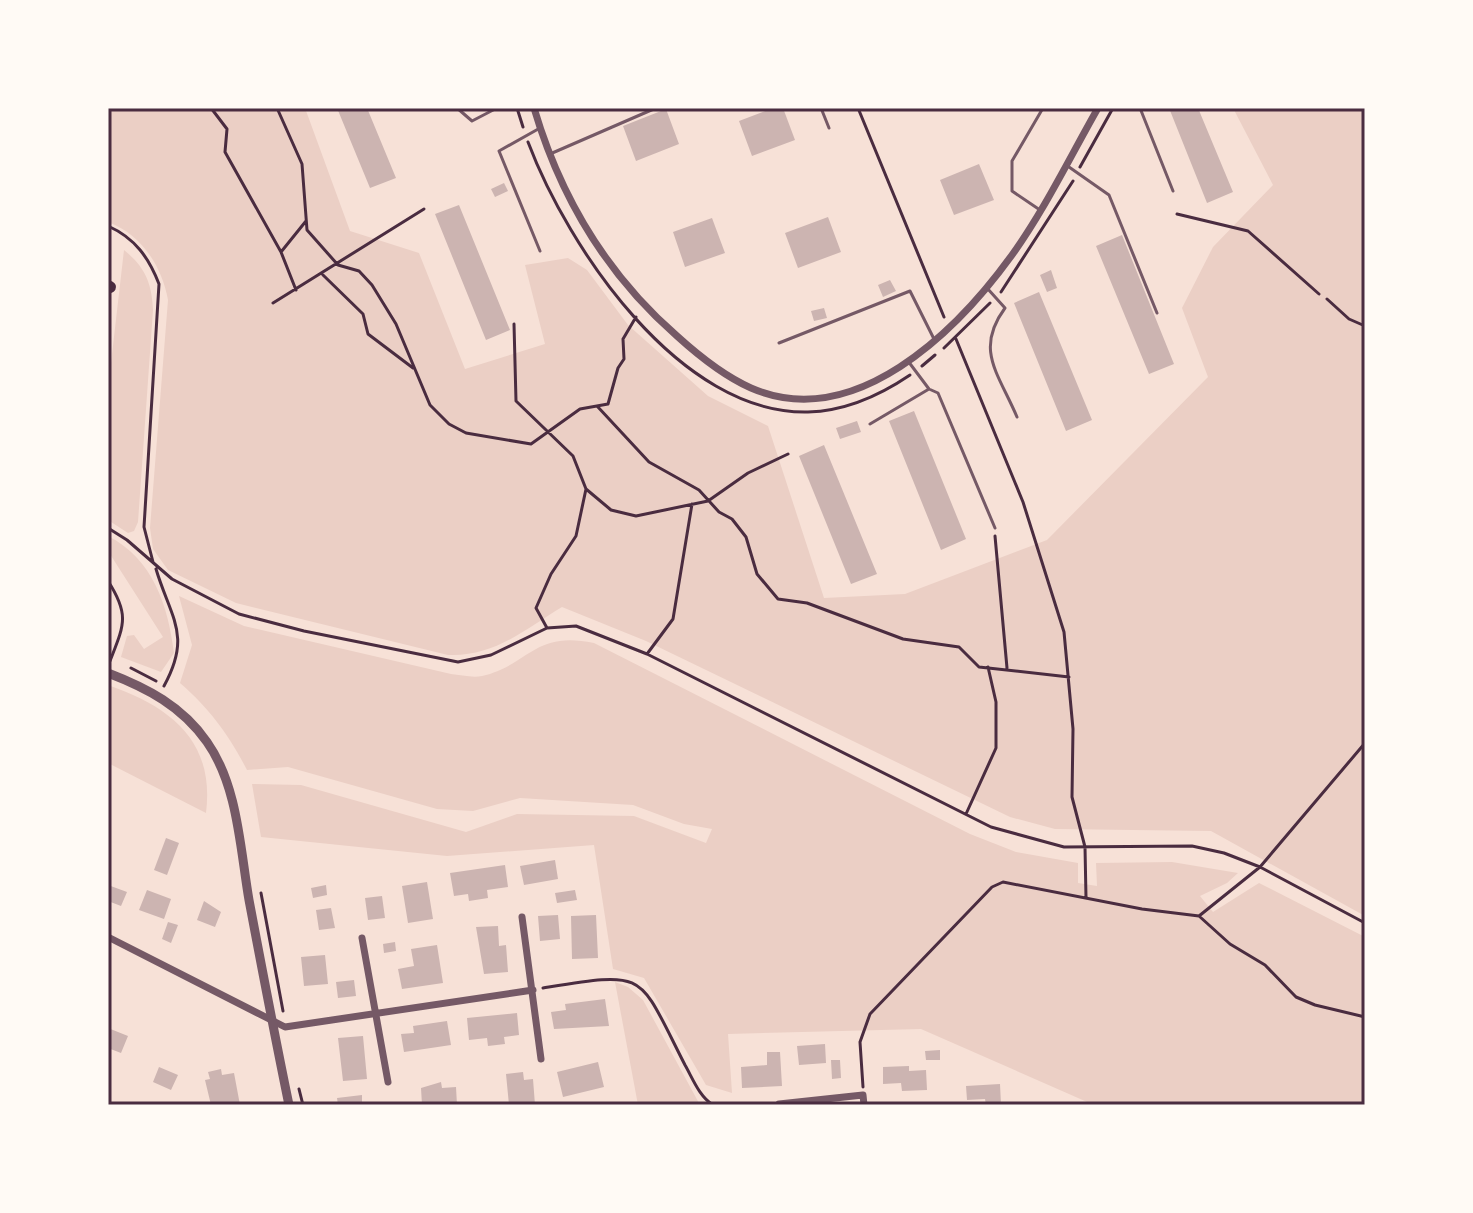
<svg xmlns="http://www.w3.org/2000/svg" width="1473" height="1213" font-family="Arial,sans-serif">
  <style>
    .green { fill: #ebcfc5 }
    .building { fill: #ccb4b1 }
    .lines { fill: none; stroke-linecap: round; stroke-linejoin: round }
    .path { stroke: #4a2c40; stroke-width: 3 }
    .service { stroke: #755966; stroke-width: 3 }
    .minor { stroke: #755966; stroke-width: 7 }
    .tertiary { stroke: #755966; stroke-width: 9 }
    .motorway { stroke: #4a2c40; stroke-width: 12 }
    .neatline { fill: none; stroke: #4a2c40; stroke-width: 3 }
  </style>
  <rect width="100%" height="100%" fill="#f7e1d7"/>
  <path class="green" d="M 108,108 L 305,108 L 350,231 L 419,253 L 465,369 L 545,344 L 525,265 L 568,258 L 587,270 L 628,325 L 708,396 L 768,426 L 824,598 L 905,594 L 1047,540 L 1208,377 L 1182,308 L 1213,247 L 1273,185 L 1233,108 L 1365,108 L 1365,916 L 1211,831 L 1055,829 L 1010,817 L 646,641 L 562,607 C 524,630 494,657 448,655 L 236,603 L 168,570 L 153,549 L 150,528 L 168,300 C 162,266 141,234 108,222 Z
    M 124,250 C 145,267 152,283 153,310 L 138,522 L 134,531 L 128,533 L 108,520 L 108,389 Z
    M 108,536 C 153,559 168,605 174,653 L 161,672 L 121,657 L 127,636 L 134,635 L 144,649 L 163,637 L 108,551 Z
    M 179,596 L 244,626 L 451,674 C 460,675 473,678 482,676 C 529,665 534,630 594,643 L 970,834 L 1016,852 L 1078,863 L 1078,883 L 1097,886 L 1096,863 L 1172,862 L 1238,873 L 1227,883 L 1200,896 L 1213,912 L 1259,883 L 1365,937 L 1365,1105 L 1094,1105 L 921,1029 L 728,1034 L 732,1093 L 706,1085 L 644,978 L 613,969 L 594,845 L 447,856 L 261,837 L 252,784 L 301,785 L 466,832 L 517,814 L 634,816 L 706,843 L 712,829 L 684,824 L 633,805 L 520,798 L 473,811 L 437,809 L 288,767 L 247,770 C 229,735 210,709 180,683 L 192,645 Z
    M 108,685 C 171,707 215,741 206,813 L 108,763 Z
    M 615,982 L 628,987 L 643,1000 L 700,1105 L 638,1105 Z"/>
  <path class="building" d="M 337,108 L 367,108 L 396,178 L 370,188 Z
    M 773,108 L 783,108 L 795,140 L 752,156 L 739,121 Z
    M 1169,108 L 1198,108 L 1233,192 L 1207,203 Z
    M 666,109 L 679,144 L 636,161 L 623,126 Z
    M 979,164 L 994,200 L 954,215 L 940,180 Z
    M 504,183 L 508,191 L 495,197 L 491,189 Z
    M 459,205 L 510,330 L 486,340 L 435,214 Z
    M 828,217 L 841,252 L 798,268 L 785,233 Z
    M 712,218 L 725,253 L 685,267 L 673,232 Z
    M 1122,235 L 1174,364 L 1149,374 L 1096,246 Z
    M 1051,270 L 1057,288 L 1047,292 L 1040,275 Z
    M 890,280 L 896,291 L 883,297 L 878,285 Z
    M 1039,292 L 1092,420 L 1066,431 L 1014,303 Z
    M 824,308 L 827,318 L 814,321 L 811,311 Z
    M 914,411 L 966,539 L 941,550 L 889,421 Z
    M 857,421 L 861,432 L 840,439 L 836,428 Z
    M 824,445 L 877,574 L 851,584 L 799,456 Z
    M 166,838 L 179,843 L 167,875 L 154,870 Z
    M 555,860 L 558,879 L 524,885 L 520,866 Z
    M 505,865 L 508,887 L 487,890 L 488,898 L 469,901 L 468,894 L 454,896 L 450,873 Z
    M 427,882 L 433,919 L 408,923 L 402,886 Z
    M 108,885 L 127,892 L 121,906 L 108,901 Z
    M 326,885 L 327,895 L 313,898 L 311,888 Z
    M 147,890 L 171,899 L 164,919 L 139,910 Z
    M 575,890 L 577,900 L 557,903 L 555,893 Z
    M 382,896 L 385,918 L 368,920 L 365,898 Z
    M 204,901 L 221,912 L 215,927 L 197,920 Z
    M 331,908 L 335,928 L 319,930 L 316,910 Z
    M 558,915 L 560,939 L 540,941 L 538,916 Z
    M 596,915 L 598,958 L 572,959 L 571,916 Z
    M 168,922 L 178,925 L 171,943 L 162,939 Z
    M 498,926 L 499,946 L 506,945 L 508,972 L 484,974 L 476,927 Z
    M 395,942 L 396,951 L 384,953 L 383,944 Z
    M 437,945 L 443,983 L 402,989 L 398,969 L 414,966 L 411,949 Z
    M 325,955 L 328,984 L 304,986 L 301,957 Z
    M 354,980 L 356,996 L 338,998 L 336,982 Z
    M 605,999 L 609,1026 L 554,1029 L 551,1012 L 566,1010 L 565,1004 Z
    M 517,1013 L 519,1035 L 504,1037 L 505,1044 L 488,1046 L 487,1038 L 469,1040 L 467,1018 Z
    M 447,1021 L 451,1045 L 404,1052 L 401,1034 L 414,1033 L 413,1026 Z
    M 108,1028 L 128,1036 L 121,1053 L 108,1048 Z
    M 363,1036 L 367,1079 L 343,1081 L 338,1038 Z
    M 825,1044 L 826,1063 L 799,1065 L 797,1046 Z
    M 940,1050 L 940,1060 L 926,1060 L 925,1051 Z
    M 767,1052 L 780,1052 L 782,1086 L 742,1088 L 741,1067 L 767,1065 Z
    M 831,1060 L 840,1060 L 841,1078 L 832,1079 Z
    M 598,1062 L 604,1087 L 563,1097 L 557,1072 Z
    M 909,1066 L 909,1071 L 926,1070 L 927,1090 L 902,1091 L 901,1083 L 883,1084 L 883,1067 Z
    M 159,1067 L 178,1075 L 171,1090 L 153,1082 Z
    M 221,1069 L 222,1075 L 234,1073 L 240,1105 L 211,1105 L 205,1080 L 210,1079 L 208,1072 Z
    M 523,1072 L 524,1080 L 533,1079 L 535,1105 L 509,1105 L 506,1074 Z
    M 441,1082 L 442,1088 L 456,1087 L 457,1105 L 422,1105 L 421,1088 Z
    M 1000,1084 L 1001,1105 L 986,1105 L 985,1099 L 967,1100 L 966,1086 Z
    M 362,1095 L 362,1105 L 338,1105 L 337,1098 Z"/>
  <g class="lines">
    <path class="path" d="M 211,108 L 227,129 L 225,152 L 281,252
      M 277,108 L 302,164 L 307,230 L 338,265 L 359,271 L 372,285 L 396,324 L 430,405 L 449,424 L 466,433 L 531,444 L 580,409 L 608,404 L 618,368 L 624,359 L 623,339 L 636,317
      M 517,108 L 523,127
      M 858,108 L 944,317
      M 528,142 C 568,248 680,415 808,412 C 846,411 879,396 910,375
      M 1080,167 L 1113,108
      M 1177,214 L 1248,231 L 1319,294
      M 108,226 C 135,238 149,258 159,284 L 144,527 L 153,562
      M 323,275 L 363,314 L 368,334 L 413,368
      M 296,290 L 281,252 L 306,221
      M 1001,292 L 1073,181
      M 1327,299 L 1349,319 L 1365,326
      M 273,303 L 424,209
      M 514,324 L 516,401 L 573,456 L 586,489 L 576,536 L 551,574 L 536,608 L 547,628
      M 956,339 L 1023,502 L 1064,632 L 1073,729 L 1072,797 L 1085,847 L 1086,898
      M 944,348 L 990,303
      M 922,366 L 935,355
      M 597,406 L 649,462 L 699,490 L 719,512 L 732,519 L 746,537 L 757,574 L 778,599 L 807,603 L 903,639 L 959,647 L 979,667 L 1069,677
      M 586,489 L 611,510 L 636,516 L 708,501 L 748,473 L 788,454
      M 108,528 L 127,540 L 172,579 L 239,614 L 304,631 L 458,662 L 491,655 L 547,628 L 576,626 L 647,654 L 991,827 L 1064,847 L 1192,846 L 1224,853 L 1260,867 L 1365,923
      M 995,536 L 1007,668
      M 156,569 C 171,619 192,635 164,686
      M 108,581 C 130,615 124,625 110,661
      M 647,654 L 673,619 L 692,504
      M 131,668 L 156,681
      M 966,814 L 996,748 L 996,702 L 988,667
      M 261,893 L 283,1011
      M 1199,916 L 1260,867 L 1365,743
      M 543,988 C 649,971 637,971 685,1065 C 693,1079 699,1096 713,1105
      M 863,1087 L 860,1042 L 870,1014 L 992,887 L 1003,882 L 1142,909 L 1199,916 L 1230,944 L 1265,965 L 1296,997 L 1315,1005 L 1365,1017
      M 299,1089 L 303,1105"/>
    <path class="service" d="M 457,108 L 472,121 L 497,108
      M 821,108 L 829,128
      M 1140,108 L 1173,191
      M 550,154 L 656,108
      M 1069,167 L 1109,195 L 1157,313
      M 1040,210 L 1012,191 L 1012,161 L 1043,108
      M 540,251 L 499,151 L 540,128
      M 987,288 L 1005,308 C 974,350 999,374 1017,417
      M 779,343 L 910,291 L 934,339
      M 908,361 L 929,389 L 938,393 L 995,528
      M 870,424 L 929,389"/>
    <path class="minor" d="M 534,108 C 560,196 607,275 677,336 C 699,356 724,376 751,388 C 855,433 957,331 1012,255 C 1045,209 1070,157 1098,108
      M 522,917 L 541,1059
      M 108,937 L 285,1027 L 533,990
      M 362,938 L 388,1082
      M 779,1104 L 863,1095 L 864,1105"/>
    <path class="tertiary" d="M 108,673 C 147,688 182,706 207,742 C 238,786 240,848 249,900 C 262,969 275,1037 289,1105"/>
    <path class="motorway" d="M 108,286 L 110,287"/>
  </g>
  <rect width="1473" height="1213" fill="none" stroke="#fffaf5" stroke-width="220"/>
  <rect x="110" y="110" width="1253" height="993" class="neatline"/>
</svg>
